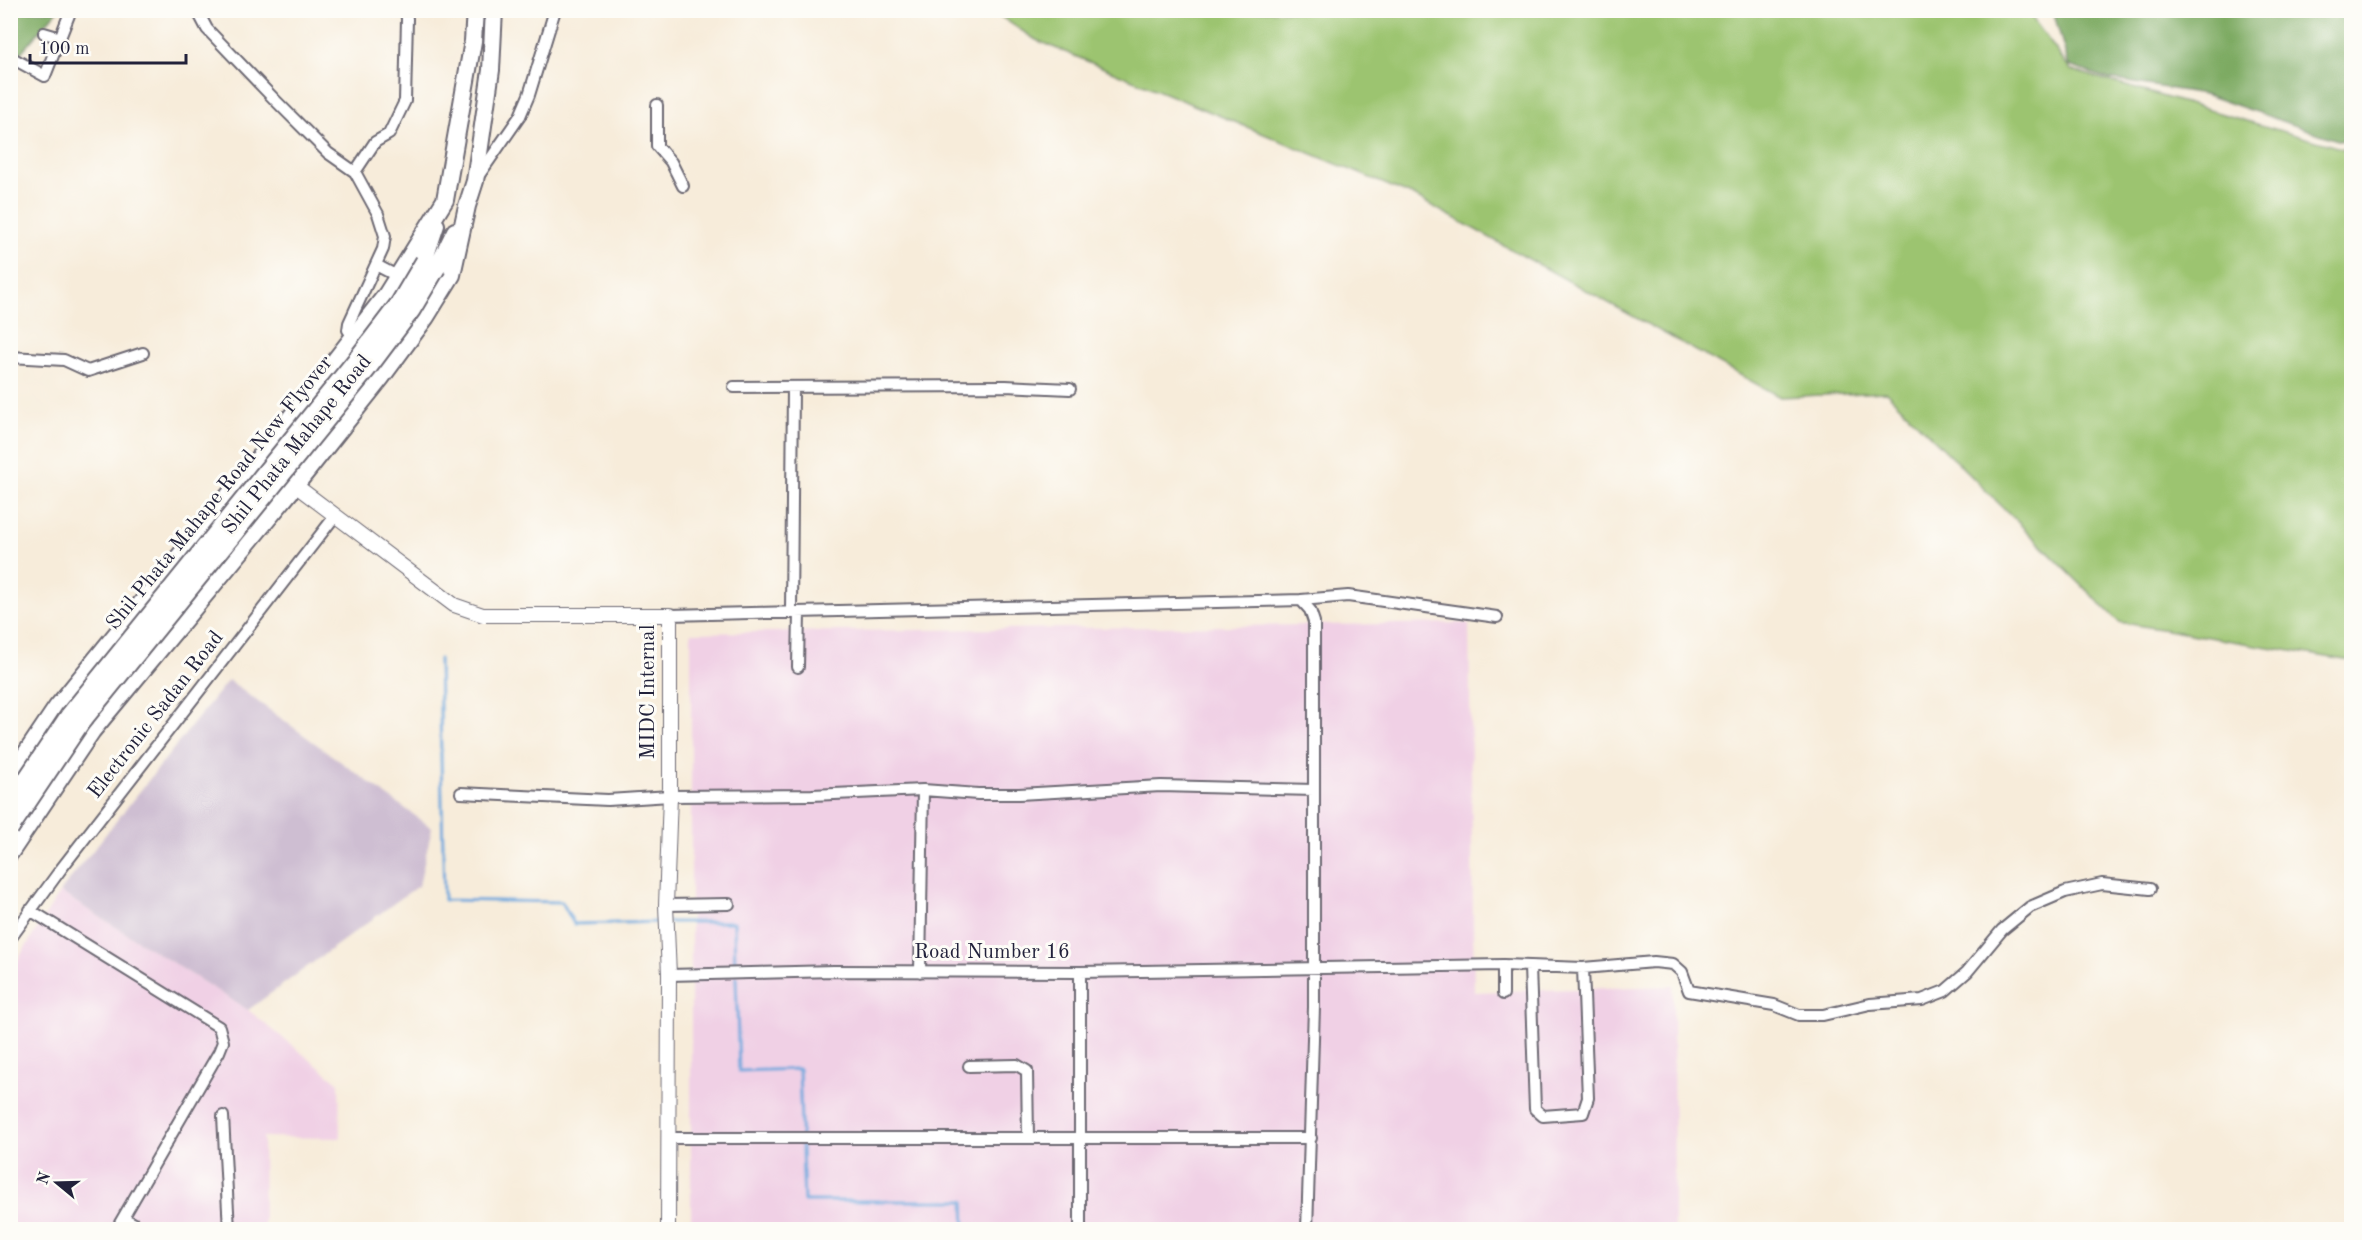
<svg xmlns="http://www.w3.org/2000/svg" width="2362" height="1240" font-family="'Old Standard TT',serif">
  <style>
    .built { fill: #f0d0e5 }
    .industrial { fill: #cebed2 }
    .green { fill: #9cc470; stroke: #5f7356; stroke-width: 1.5 }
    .forest { fill: #7daa62; stroke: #50664e; stroke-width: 1.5 }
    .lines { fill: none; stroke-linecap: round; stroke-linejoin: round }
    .stream { stroke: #6da7dd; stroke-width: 3 }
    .minor-casing { stroke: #6d6973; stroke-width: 14 }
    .tertiary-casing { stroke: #6d6973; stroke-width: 16 }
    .primary-casing { stroke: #6d6973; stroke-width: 20 }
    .minor { stroke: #fff; stroke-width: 10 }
    .tertiary { stroke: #fff; stroke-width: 14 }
    .primary { stroke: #fff; stroke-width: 16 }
    .primary-bridge-casing { stroke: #6d6973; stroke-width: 20; stroke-linecap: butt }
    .primary-bridge { stroke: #fff; stroke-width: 16 }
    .labels { text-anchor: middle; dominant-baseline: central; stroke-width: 6; stroke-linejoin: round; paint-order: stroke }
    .street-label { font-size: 21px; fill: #22223b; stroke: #fdfcf7 }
  </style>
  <rect width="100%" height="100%" fill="#fdfcf7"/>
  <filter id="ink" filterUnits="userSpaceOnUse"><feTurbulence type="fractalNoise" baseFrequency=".0167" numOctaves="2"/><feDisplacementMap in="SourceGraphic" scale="12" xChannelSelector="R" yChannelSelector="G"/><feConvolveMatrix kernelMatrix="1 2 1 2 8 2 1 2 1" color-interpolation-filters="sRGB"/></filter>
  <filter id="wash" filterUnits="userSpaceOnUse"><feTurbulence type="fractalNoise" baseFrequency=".008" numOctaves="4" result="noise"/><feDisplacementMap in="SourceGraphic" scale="24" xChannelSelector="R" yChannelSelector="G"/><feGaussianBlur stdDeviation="1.35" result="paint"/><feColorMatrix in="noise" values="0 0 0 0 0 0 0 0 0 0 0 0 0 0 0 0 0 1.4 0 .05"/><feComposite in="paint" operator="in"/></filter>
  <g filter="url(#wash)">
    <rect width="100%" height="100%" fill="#f7ecda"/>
    <path class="built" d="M 1469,623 L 1474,992 L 1673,986 L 1674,1229 L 691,1230 L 691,633 Z
      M 60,892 L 248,1010 L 339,1083 L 340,1138 L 263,1137 L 264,1229 L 11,1229 L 10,972 Z"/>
    <path class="industrial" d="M 228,680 L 432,828 L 419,885 L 248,1010 L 60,892 Z"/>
    <path class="green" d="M 992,11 L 2027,11 L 2071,70 L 2351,151 L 2351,661 L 2119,622 L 1886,392 L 1780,397 L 1414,196 L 1036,40 Z"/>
    <path class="forest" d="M 11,11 L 57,11 L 11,64 Z
      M 2053,11 L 2351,11 L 2351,142 L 2337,140 L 2204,94 L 2109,79 L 2069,66 Z"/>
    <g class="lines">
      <path class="stream" d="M 439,659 L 444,900 L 562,902 L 574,924 L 663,922
        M 669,922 L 734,922 L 735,971
        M 736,977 L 739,1071 L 799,1069 L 804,1201 L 964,1201 L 965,1230"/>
    </g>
  </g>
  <g filter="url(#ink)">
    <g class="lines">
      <g class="minor-casing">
        <path id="minor" d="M 197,10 L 207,29 L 277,102 L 328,153 L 355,172 L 378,214 L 385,236 L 383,249 L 349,323 L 348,330 L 356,340
          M 44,33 L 61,38
          M 10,57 L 45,76 L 71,10
          M 657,105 L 657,146 L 671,162 L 683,186
          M 355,172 L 375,142 L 389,134 L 405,101 L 407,19 L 406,10
          M 477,178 L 520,116 L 529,95 L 555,10
          M 376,265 L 397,276
          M 10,357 L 64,360 L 88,371 L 143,353
          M 734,387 L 1006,386 L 1070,389
          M 1301,600 L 1348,596 L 1497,617
          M 791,612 L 793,388
          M 670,615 L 1301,600 L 1310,610 L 1314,622 L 1314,1007 L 1307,1230
          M 798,667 L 799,612
          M 461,793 L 608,800 L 670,796 L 812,795 L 923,790 L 978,794 L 1019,794 L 1161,786 L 1314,790
          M 666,905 L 729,904
          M 30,910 L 219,1027 L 223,1042 L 219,1052 L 116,1230
          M 10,939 L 61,869 L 335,516
          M 1530,967 L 1535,1109 L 1543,1116 L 1583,1113 L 1588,1098 L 1583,968
          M 920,972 L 923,790
          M 1080,972 L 1080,1230
          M 669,975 L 834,971 L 1080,972 L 1503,965 L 1583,968 L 1654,962 L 1673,964 L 1682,972 L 1689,991 L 1774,1005 L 1799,1015 L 1823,1015 L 1870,1004 L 1922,1000 L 1945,991 L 1967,972 L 2002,930 L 2030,907 L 2065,892 L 2102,884 L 2150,889
          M 1503,994 L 1503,965
          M 969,1066 L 1017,1065 L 1027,1071 L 1028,1137
          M 223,1116 L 229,1230
          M 668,1138 L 1311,1138
          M 123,1218 L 146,1230"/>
      </g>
      <g class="tertiary-casing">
        <path id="tertiary" d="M 287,479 L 454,605 L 483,615 L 670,615 L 670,796 L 666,905 L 669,975 L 668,1230"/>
      </g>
      <g class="primary-casing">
        <path id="primary" d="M 424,261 L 436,225
          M 437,268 L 455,231
          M 10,777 L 57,707 L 259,458 L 386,295 L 445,200 L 473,41 L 475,10
          M 10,853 L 92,731 L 295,486 L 381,378 L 426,317 L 452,275 L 467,206 L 475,181 L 491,70 L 494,10"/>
      </g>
      <use href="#minor" class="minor"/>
      <use href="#tertiary" class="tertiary"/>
      <use href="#primary" class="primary"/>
      <g class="primary-bridge-casing">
        <path id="primary-bridge" d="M 10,803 L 69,715 L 354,362 L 399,303 L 424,261
          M 10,829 L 81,723 L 367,370 L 412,310 L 437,268"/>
      </g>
      <use href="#primary-bridge" class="primary-bridge"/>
    </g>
  </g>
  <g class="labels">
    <g class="street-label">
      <text transform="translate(297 445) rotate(-51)">Shil Phata Mahape Road</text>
      <text transform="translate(220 493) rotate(-51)">Shil Phata Mahape Road New Flyover</text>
      <text transform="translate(648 692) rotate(-90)">MIDC Internal</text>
      <text transform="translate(156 715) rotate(-52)">Electronic Sadan Road</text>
      <text x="992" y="952">Road Number 16</text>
    </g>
  </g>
  <rect width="2362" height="1240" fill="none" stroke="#fdfcf7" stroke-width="36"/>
  <g transform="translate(57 1183) rotate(289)" stroke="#fdfcf7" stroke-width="4.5" paint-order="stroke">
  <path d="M0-4.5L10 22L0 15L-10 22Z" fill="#22223b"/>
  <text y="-9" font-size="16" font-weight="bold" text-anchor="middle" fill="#22223b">N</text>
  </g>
  <path d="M30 54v9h156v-9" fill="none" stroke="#22223b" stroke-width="3"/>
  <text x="39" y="54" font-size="18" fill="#22223b" stroke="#fdfcf7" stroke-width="4.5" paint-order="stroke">100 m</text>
</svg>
